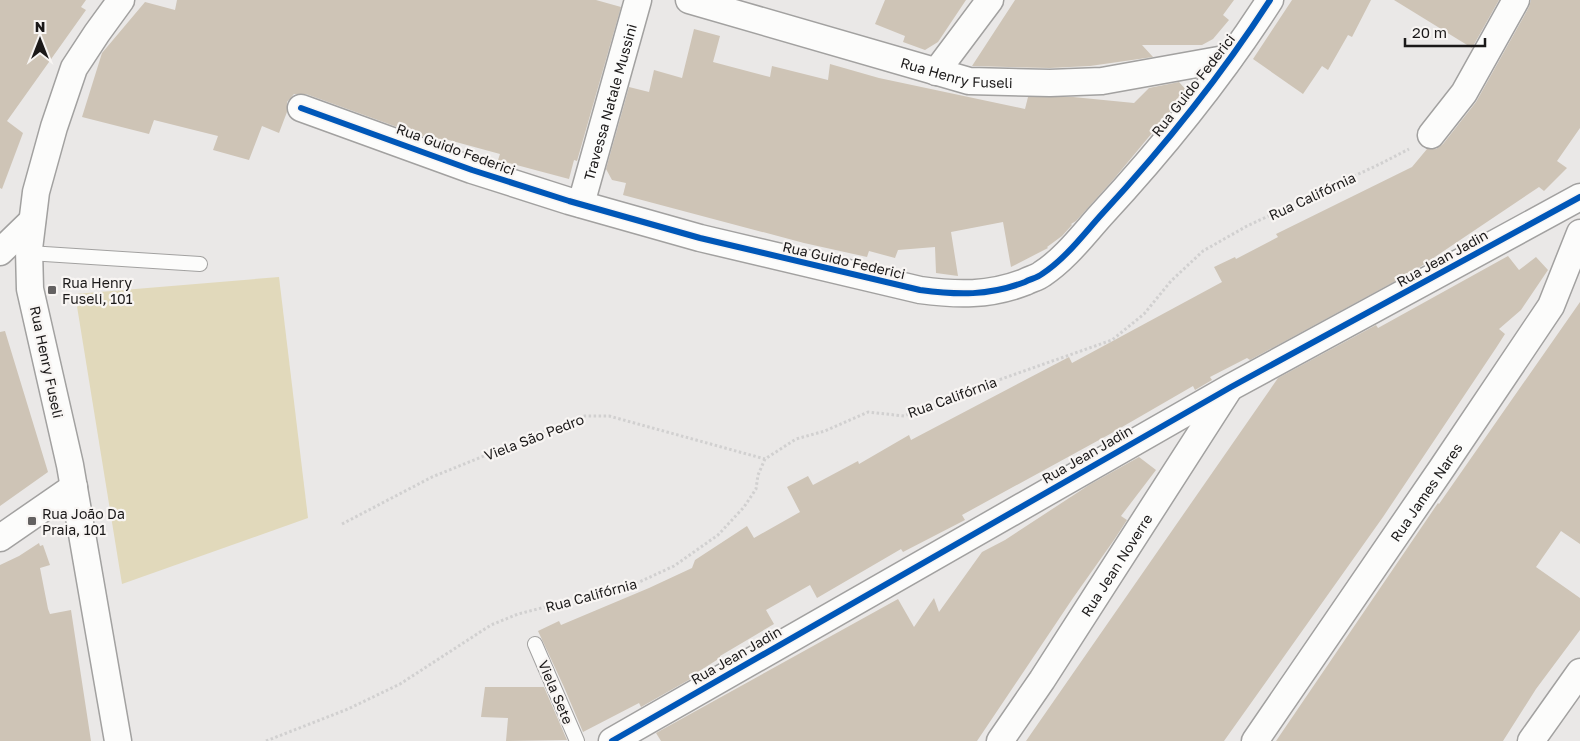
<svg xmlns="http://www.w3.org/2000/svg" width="1580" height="741" font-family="'Golos Text',sans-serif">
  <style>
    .green { fill: #e1d9bb }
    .building { fill: #cec4b6 }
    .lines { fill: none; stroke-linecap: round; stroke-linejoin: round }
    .service-casing { stroke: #a2a1a0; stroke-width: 16 }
    .minor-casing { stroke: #a2a1a0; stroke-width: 29 }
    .path { stroke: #d1d0d0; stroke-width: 3; stroke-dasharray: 2.5 2.5; stroke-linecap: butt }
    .service { stroke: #fcfcfb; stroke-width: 14 }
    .minor { stroke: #fcfcfb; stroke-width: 26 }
    .cycleway-casing { stroke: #f8f5f3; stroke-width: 9 }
    .cycleway { stroke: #0057b8; stroke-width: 6 }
    .poi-dot { fill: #636161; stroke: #f8f5f3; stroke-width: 2 }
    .labels { text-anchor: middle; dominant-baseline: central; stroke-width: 4.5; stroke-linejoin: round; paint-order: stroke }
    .street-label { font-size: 14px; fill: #1b1919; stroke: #f8f5f3 }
    .poi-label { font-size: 14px; fill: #1b1919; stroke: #f8f5f3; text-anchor: start }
  </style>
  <rect width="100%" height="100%" fill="#eae8e7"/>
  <path class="green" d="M 279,277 L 308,518 L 122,584 L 75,294 Z"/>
  <path class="building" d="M 0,0 L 86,0 L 81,7 L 86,10 L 7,121 L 23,133 L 2,189 L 0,188 Z
    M 177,0 L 596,0 L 621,7 L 577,161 L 574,160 L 569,179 L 498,160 L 500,154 L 445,139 L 444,144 L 306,94 L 294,94 L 287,102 L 287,112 L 279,133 L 262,126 L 249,160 L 213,150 L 218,136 L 154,120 L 149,134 L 82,117 L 102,53 L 145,2 L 175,10 Z
    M 885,0 L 966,0 L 938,42 L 925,50 L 903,42 L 905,36 L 875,24 Z
    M 1015,0 L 1234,0 L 1223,15 L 1229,20 L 1213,39 L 1202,45 L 1142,45 L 1153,57 L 1090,66 L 1050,68 L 972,66 Z
    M 1292,0 L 1371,0 L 1352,37 L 1348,35 L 1328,70 L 1322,66 L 1303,94 L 1253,59 Z
    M 1394,0 L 1499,0 L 1472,48 Z
    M 1531,0 L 1580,0 L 1580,128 L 1557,161 L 1567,168 L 1544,191 L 1539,187 L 1414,271 L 1250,360 L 1247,358 L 1210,377 L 1212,380 L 1195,390 L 1193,386 L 1110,434 L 962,515 L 965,520 L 903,552 L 901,549 L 817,598 L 810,585 L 766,610 L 774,624 L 720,656 L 720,658 L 693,675 L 694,677 L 641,707 L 639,703 L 583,732 L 564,687 L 538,631 L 559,621 L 561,625 L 649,588 L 692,568 L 695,560 L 747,526 L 754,538 L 800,512 L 787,487 L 808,476 L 813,485 L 858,461 L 859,464 L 909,435 L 911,440 L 1069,357 L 1072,363 L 1222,282 L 1214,267 L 1235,257 L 1236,259 L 1278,237 L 1276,234 L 1412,167 L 1427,149 L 1436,149 L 1443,144 L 1476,102 L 1529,7 Z
    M 694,29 L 720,36 L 713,62 L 770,77 L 772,66 L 828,80 L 830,64 L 879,78 L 1025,109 L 1028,97 L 1073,97 L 1134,103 L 1149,88 L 1179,82 L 1187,91 L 1113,180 L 1076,221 L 1071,224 L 1072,225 L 1062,236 L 1047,247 L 1048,248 L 1011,267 L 1003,222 L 951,232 L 958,276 L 936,273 L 935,247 L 898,250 L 895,258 L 869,251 L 867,257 L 804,243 L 623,195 L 626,183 L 612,180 L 606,169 L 629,87 L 649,92 L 654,70 L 682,78 Z
    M 1508,256 L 1519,270 L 1536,257 L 1548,270 L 1521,310 L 1499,329 L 1505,334 L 1496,348 L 1383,517 L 1224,741 L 1026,741 L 1278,378 L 1376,325 L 1378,328 Z
    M 1580,302 L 1580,544 L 1561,531 L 1536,567 L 1580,598 L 1580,630 L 1536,689 L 1503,741 L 1276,741 L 1438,503 L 1439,504 Z
    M 5,331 L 48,472 L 0,506 L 0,332 Z
    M 1139,457 L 1156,470 L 1121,516 L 1127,520 L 1114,540 L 1073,598 L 977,741 L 661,741 L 656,733 L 898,599 L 914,627 L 934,598 L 939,612 L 982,552 L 1005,540 L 1089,485 Z
    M 39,543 L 40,546 L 43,545 L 50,565 L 40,568 L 48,609 L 50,614 L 71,610 L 91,741 L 0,741 L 0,565 L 19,556 Z
    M 485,687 L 544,687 L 567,740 L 506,741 L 508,718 L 481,717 Z"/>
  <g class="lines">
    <g class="service-casing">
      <path id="service" d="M 29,253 L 200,264
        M 535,644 L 577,741"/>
    </g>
    <g class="minor-casing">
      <g id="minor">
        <path id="s1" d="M 689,0 L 969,81 L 1050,83 L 1102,81 L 1230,58"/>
        <path d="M 936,72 L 990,0"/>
        <path d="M 301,108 L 472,170 L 569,201 L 700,238 L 920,290 C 957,295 989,296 1025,282 C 1030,279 1037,278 1042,274 C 1065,259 1083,235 1101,215 C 1163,148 1221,76 1270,0"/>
        <path d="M 1431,135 L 1464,93 L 1516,0"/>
        <path id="s2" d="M 581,204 L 638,0"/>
        <path d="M 0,252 L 32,221"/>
        <path d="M 0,538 L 74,487"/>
        <path d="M 118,741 L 70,465 L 30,289 L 29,249 L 36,192 L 54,127 L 74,68 L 97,33 L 121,0"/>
        <path d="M 612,741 L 1231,387 L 1580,197"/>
        <path id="s3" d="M 1000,741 L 1042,680 L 1229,389"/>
        <path id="s4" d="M 1255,741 L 1442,468 L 1551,306 L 1580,233"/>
        <path d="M 1531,741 L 1580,672"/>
      </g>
    </g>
    <path class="path" d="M 342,524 L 432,477 L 583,416 L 609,416 L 765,459
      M 266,741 L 348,709 L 400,684 L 491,625 L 518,614 L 635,584 L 674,566 L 718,535 L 744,507 L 756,489 L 758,475 L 765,459 L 796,439 L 825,431 L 868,412 L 904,416 L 973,389 L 1112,340 L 1144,314 L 1171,281 L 1203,251 L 1247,226 L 1380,164 L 1409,149"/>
    <use href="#service" class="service"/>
    <use href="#minor" class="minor"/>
    <g class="cycleway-casing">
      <path id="cycleway" d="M 301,108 L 472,170 L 569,201 L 700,238 L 920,290 C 957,295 989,296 1025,282 C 1030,279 1037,278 1042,274 C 1065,259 1083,235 1101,215 C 1163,148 1221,76 1270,0
        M 612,741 L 1231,387 L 1580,197"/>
    </g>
    <use href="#cycleway" class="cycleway"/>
  </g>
  <g class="poi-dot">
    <rect x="47" y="285" width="10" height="10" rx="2.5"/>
    <rect x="27" y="516" width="10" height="10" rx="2.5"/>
  </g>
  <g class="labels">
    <g class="street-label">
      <text stroke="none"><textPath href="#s1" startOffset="278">Rua Henry Fuseli</textPath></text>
      <text transform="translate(1193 85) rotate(-52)">Rua Guido Federici</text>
      <text stroke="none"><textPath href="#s2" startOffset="106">Travessa Natale Mussini</textPath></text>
      <text transform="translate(456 149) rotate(20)">Rua Guido Federici</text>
      <text transform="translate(1312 196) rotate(-25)">Rua Califórnia</text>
      <text transform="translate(1442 258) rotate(-29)">Rua Jean Jadin</text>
      <text transform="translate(844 260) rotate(13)">Rua Guido Federici</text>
      <text transform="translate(47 362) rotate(78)">Rua Henry Fuseli</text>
      <text transform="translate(952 397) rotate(-20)">Rua Califórnia</text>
      <text transform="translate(534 437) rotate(-21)">Viela São Pedro</text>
      <text transform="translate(1087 454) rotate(-30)">Rua Jean Jadin</text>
      <text stroke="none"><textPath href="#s4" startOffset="302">Rua James Nares</textPath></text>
      <text stroke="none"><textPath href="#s3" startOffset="211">Rua Jean Noverre</textPath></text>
      <text transform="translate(591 595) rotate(-15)">Rua Califórnia</text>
      <text transform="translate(736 655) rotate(-30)">Rua Jean Jadin</text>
      <text transform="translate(556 692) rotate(67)">Viela Sete</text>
    </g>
    <g class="poi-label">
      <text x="62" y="282">Rua Henry<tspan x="62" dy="16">Fuseli, 101</tspan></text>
      <text x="42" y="513">Rua João Da<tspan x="42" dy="16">Praia, 101</tspan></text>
    </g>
  </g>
  <g transform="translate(40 40)" stroke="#f8f5f3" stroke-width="4" paint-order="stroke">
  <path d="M0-4L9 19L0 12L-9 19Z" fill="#1b1919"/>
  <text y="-8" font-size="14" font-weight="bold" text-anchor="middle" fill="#1b1919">N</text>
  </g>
  <path d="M1405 38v8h80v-8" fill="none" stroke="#1b1919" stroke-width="2.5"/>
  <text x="1412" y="38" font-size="15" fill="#1b1919" stroke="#f8f5f3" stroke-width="4" paint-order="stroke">20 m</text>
</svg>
